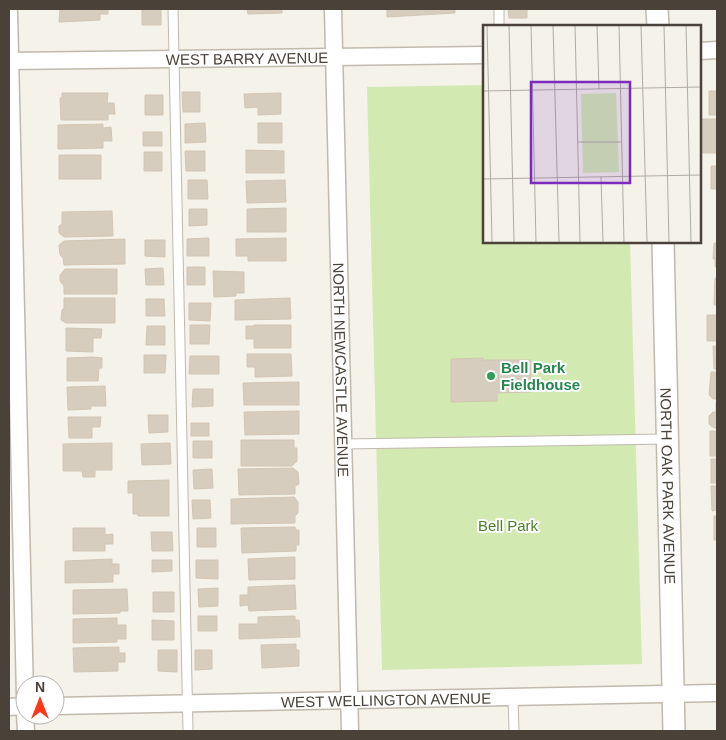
<svg xmlns="http://www.w3.org/2000/svg" width="726" height="740" font-family="Helvetica,sans-serif">
  <style>
    .green { fill: #d2eab2 }
    .building { fill: #d7cdbf; stroke: #d2c5b2 }
    .lines { fill: none; stroke-linecap: round; stroke-linejoin: round }
    .service-casing { stroke: #c1b9ac; stroke-width: 11 }
    .minor-casing { stroke: #c1b9ac; stroke-width: 19 }
    .tertiary-casing { stroke: #c1b9ac; stroke-width: 24 }
    .service { stroke: #fff; stroke-width: 9 }
    .minor { stroke: #fff; stroke-width: 16 }
    .tertiary { stroke: #fff; stroke-width: 21 }
    .leisure-dot { fill: #2e9e5b; stroke: #fff; stroke-width: 2 }
    .labels { text-anchor: middle; dominant-baseline: central; stroke-width: 4; stroke-linejoin: round; paint-order: stroke }
    .street-label { font-size: 15px; fill: #4a4238; stroke: #fff }
    .leisure-label { font-size: 15px; font-weight: bold; fill: #27864d; stroke: #fff; text-anchor: start }
    .park-label { font-size: 15px; fill: #4a7e28; stroke: #fff }
    .inset-road { fill: none; stroke: #b1aca3; stroke-width: 1 }
    .view { fill: #7b2cbf; fill-opacity: 0.15; stroke: #7b2cbf; stroke-width: 2.5 }
    .inset-edge { fill: none; stroke: #4a4238; stroke-width: 2.5 }
  </style>
  <rect width="100%" height="100%" fill="#f5f2ea"/>
  <path class="green" d="M 485,85 L 485,241 L 630,241 L 642,664 L 382,670 L 367,87 Z"/>
  <path class="building" d="M 60,9 L 108,9 L 108,14 L 100,14 L 100,20 L 59,22 Z
    M 142,9 L 161,9 L 161,25 L 142,25 Z
    M 247,9 L 282,9 L 282,13 L 248,14 Z
    M 387,9 L 455,9 L 455,13 L 387,17 Z
    M 508,9 L 527,9 L 527,18 L 509,18 Z
    M 709,91 L 717,91 L 717,115 L 709,115 Z
    M 182,92 L 200,92 L 200,112 L 183,112 Z
    M 62,93 L 108,93 L 107,103 L 114,103 L 115,114 L 108,114 L 108,120 L 61,120 L 60,98 L 62,98 Z
    M 281,93 L 281,114 L 258,115 L 258,107 L 245,108 L 244,94 Z
    M 145,95 L 163,95 L 163,115 L 145,115 Z
    M 701,119 L 717,119 L 717,153 L 701,153 Z
    M 205,123 L 206,142 L 185,143 L 185,124 Z
    M 258,123 L 282,123 L 282,143 L 258,143 Z
    M 103,124 L 103,128 L 111,127 L 112,141 L 103,141 L 103,148 L 58,149 L 58,125 Z
    M 143,132 L 162,132 L 162,146 L 143,146 Z
    M 246,150 L 284,151 L 284,173 L 246,173 Z
    M 185,151 L 205,151 L 205,171 L 186,171 Z
    M 144,152 L 162,152 L 162,171 L 144,171 Z
    M 59,155 L 101,155 L 101,179 L 59,179 Z
    M 711,166 L 717,166 L 717,189 L 711,189 Z
    M 188,180 L 207,180 L 208,199 L 188,199 Z
    M 285,180 L 286,202 L 247,203 L 246,181 Z
    M 286,208 L 286,232 L 247,232 L 247,209 Z
    M 189,209 L 207,209 L 207,225 L 189,226 Z
    M 112,211 L 113,236 L 64,237 L 59,233 L 59,226 L 62,224 L 62,212 Z
    M 209,238 L 209,256 L 187,256 L 187,239 Z
    M 286,238 L 286,261 L 248,261 L 248,256 L 236,256 L 236,239 Z
    M 125,239 L 125,264 L 64,265 L 63,258 L 60,255 L 59,245 L 64,241 Z
    M 145,240 L 165,240 L 165,257 L 145,256 Z
    M 714,243 L 717,243 L 717,267 L 715,267 L 715,259 L 713,259 Z
    M 187,267 L 205,267 L 205,285 L 187,285 Z
    M 163,268 L 164,285 L 146,285 L 145,269 Z
    M 65,269 L 117,269 L 117,294 L 64,294 L 64,286 L 60,281 L 60,275 Z
    M 213,271 L 244,272 L 244,293 L 236,293 L 236,296 L 214,297 Z
    M 715,278 L 717,278 L 717,305 L 714,305 Z
    M 64,298 L 115,298 L 115,323 L 66,323 L 61,320 L 62,310 L 64,308 Z
    M 290,298 L 291,319 L 235,320 L 235,300 Z
    M 146,299 L 164,299 L 165,316 L 146,316 Z
    M 189,303 L 211,303 L 210,321 L 189,320 Z
    M 707,315 L 717,315 L 717,341 L 707,341 Z
    M 190,325 L 210,325 L 209,344 L 190,344 Z
    M 254,325 L 291,325 L 291,348 L 254,348 L 254,339 L 246,339 L 246,326 L 254,326 Z
    M 147,326 L 165,326 L 165,345 L 146,345 Z
    M 66,328 L 102,329 L 101,338 L 93,338 L 93,352 L 66,351 Z
    M 713,346 L 717,346 L 717,369 L 714,369 Z
    M 247,354 L 291,354 L 292,376 L 255,377 L 255,367 L 247,367 Z
    M 144,355 L 166,355 L 165,373 L 144,373 Z
    M 190,356 L 219,356 L 219,374 L 189,374 Z
    M 93,357 L 102,358 L 102,368 L 99,368 L 98,381 L 67,381 L 67,358 Z
    M 483,358 L 483,360 L 531,360 L 531,392 L 497,393 L 497,401 L 451,402 L 451,359 Z
    M 711,372 L 717,372 L 717,399 L 713,399 L 709,395 Z
    M 299,382 L 299,405 L 244,405 L 243,383 Z
    M 105,386 L 106,406 L 91,406 L 91,409 L 68,410 L 67,387 Z
    M 193,389 L 213,389 L 213,406 L 192,407 Z
    M 716,402 L 717,402 L 717,428 L 714,428 L 709,424 L 709,416 L 713,412 L 716,412 Z
    M 299,411 L 299,434 L 245,435 L 244,412 Z
    M 148,415 L 168,415 L 168,432 L 149,433 Z
    M 68,417 L 101,417 L 100,427 L 92,427 L 92,438 L 69,438 Z
    M 191,423 L 209,423 L 209,436 L 191,436 Z
    M 710,431 L 717,431 L 717,456 L 710,456 Z
    M 241,440 L 294,440 L 294,448 L 297,448 L 297,461 L 292,466 L 241,466 Z
    M 193,441 L 212,441 L 212,458 L 193,458 Z
    M 112,443 L 112,470 L 95,470 L 95,477 L 83,477 L 82,471 L 63,471 L 63,444 Z
    M 170,443 L 171,464 L 142,465 L 141,444 Z
    M 711,459 L 717,459 L 717,483 L 711,483 Z
    M 293,468 L 298,472 L 299,484 L 295,486 L 295,494 L 239,495 L 238,469 Z
    M 212,469 L 213,488 L 194,489 L 193,470 Z
    M 169,480 L 169,516 L 138,516 L 138,514 L 133,514 L 133,493 L 128,493 L 128,481 Z
    M 711,486 L 717,486 L 717,510 L 712,511 Z
    M 294,497 L 298,502 L 298,513 L 295,516 L 295,523 L 231,524 L 231,499 Z
    M 192,500 L 210,500 L 211,518 L 193,519 Z
    M 714,516 L 717,516 L 717,540 L 714,540 Z
    M 295,527 L 296,530 L 299,530 L 299,545 L 296,545 L 296,551 L 242,553 L 241,528 Z
    M 73,528 L 105,528 L 105,535 L 113,534 L 113,544 L 105,544 L 105,551 L 73,551 Z
    M 197,528 L 216,528 L 216,547 L 197,547 Z
    M 151,532 L 172,532 L 173,551 L 152,551 Z
    M 295,557 L 295,579 L 249,580 L 248,559 Z
    M 112,559 L 112,564 L 119,564 L 119,574 L 113,574 L 113,582 L 65,583 L 65,561 Z
    M 152,560 L 172,560 L 172,571 L 152,572 Z
    M 196,560 L 218,560 L 218,579 L 196,578 Z
    M 295,585 L 296,609 L 249,611 L 248,605 L 240,606 L 240,595 L 248,595 L 248,587 Z
    M 218,588 L 218,606 L 199,607 L 198,589 Z
    M 127,589 L 128,611 L 120,611 L 120,613 L 73,614 L 73,590 Z
    M 153,592 L 174,592 L 174,612 L 153,612 Z
    M 198,616 L 217,616 L 217,631 L 198,631 Z
    M 295,616 L 295,620 L 299,620 L 300,637 L 239,639 L 239,624 L 258,624 L 258,617 Z
    M 117,618 L 117,625 L 126,625 L 126,639 L 117,639 L 117,642 L 73,643 L 73,619 Z
    M 152,620 L 174,621 L 174,640 L 152,640 Z
    M 296,644 L 296,650 L 299,650 L 299,666 L 262,668 L 261,645 Z
    M 119,647 L 119,653 L 125,653 L 125,662 L 118,662 L 118,671 L 74,672 L 73,648 Z
    M 158,650 L 177,650 L 177,672 L 158,671 Z
    M 195,650 L 212,650 L 212,669 L 195,670 Z"/>
  <g class="lines">
    <g class="service-casing">
      <path id="service" d="M 173,9 L 188,731
        M 499,9 L 499,26
        M 343,444 L 667,439
        M 513,697 L 514,731"/>
    </g>
    <g class="minor-casing">
      <g id="minor">
        <path id="s1" d="M 333,9 L 350,731"/>
        <path d="M 9,12 L 25,696"/>
        <path d="M 700,51 L 717,50"/>
        <path id="s2" d="M 9,61 L 485,55"/>
        <path id="s3" d="M 55,706 L 717,693"/>
        <path d="M 9,707 L 25,706"/>
        <path d="M 25,715 L 26,731"/>
      </g>
    </g>
    <g class="tertiary-casing">
      <g id="tertiary">
        <path d="M 657,9 L 658,26"/>
        <path id="s4" d="M 663,241 L 674,731"/>
      </g>
    </g>
    <use href="#service" class="service"/>
    <use href="#minor" class="minor"/>
    <use href="#tertiary" class="tertiary"/>
  </g>
  <circle class="leisure-dot" cx="491" cy="376" r="5"/>
  <g class="labels">
    <g class="street-label">
      <text stroke="none"><textPath href="#s2" startOffset="238">WEST BARRY AVENUE</textPath></text>
      <text stroke="none"><textPath href="#s1" startOffset="361">NORTH NEWCASTLE AVENUE</textPath></text>
      <text stroke="none"><textPath href="#s4" startOffset="245">NORTH OAK PARK AVENUE</textPath></text>
      <text stroke="none"><textPath href="#s3" startOffset="331">WEST WELLINGTON AVENUE</textPath></text>
    </g>
    <g class="leisure-label">
      <text x="501" y="367">Bell Park<tspan x="501" dy="17">Fieldhouse</tspan></text>
    </g>
    <g class="park-label">
      <text x="508" y="525">Bell Park</text>
    </g>
  </g>
  <g transform="translate(483 25)">
    <rect width="218" height="218" fill="#f5f2ea"/>
    <path d="M 133,68 L 136,147 L 100,148 L 98,69 Z" fill="#d2eab2"/>
    <path class="inset-road" d="M 4,0 L 9,217M 26,0 L 31,217M 48,0 L 53,217M 70,0 L 76,217M 92,0 L 97,217M 114,0 L 116,64M 136,0 L 141,217M 158,0 L 164,217M 181,0 L 186,217M 203,0 L 208,217M 0,66 L 218,62M 95,117 L 139,117M 118,152 L 120,217M 0,154 L 218,150"/>
    <path class="view" d="M 48,57 L 147,57 L 147,158 L 48,158 Z"/>
    <rect width="218" height="218" class="inset-edge"/>
  </g>
  <rect width="726" height="740" fill="none" stroke="#4a4238" stroke-width="20"/>
  <g transform="translate(40 700)"><circle r="24" fill="#ffffff" stroke="#b7b3af"/>
  <path d="M0-4L9 19L0 12L-9 19Z" fill="#ff3618"/>
  <text y="-8" font-size="14" font-weight="bold" text-anchor="middle" fill="#4a4238">N</text>
  </g>
</svg>
